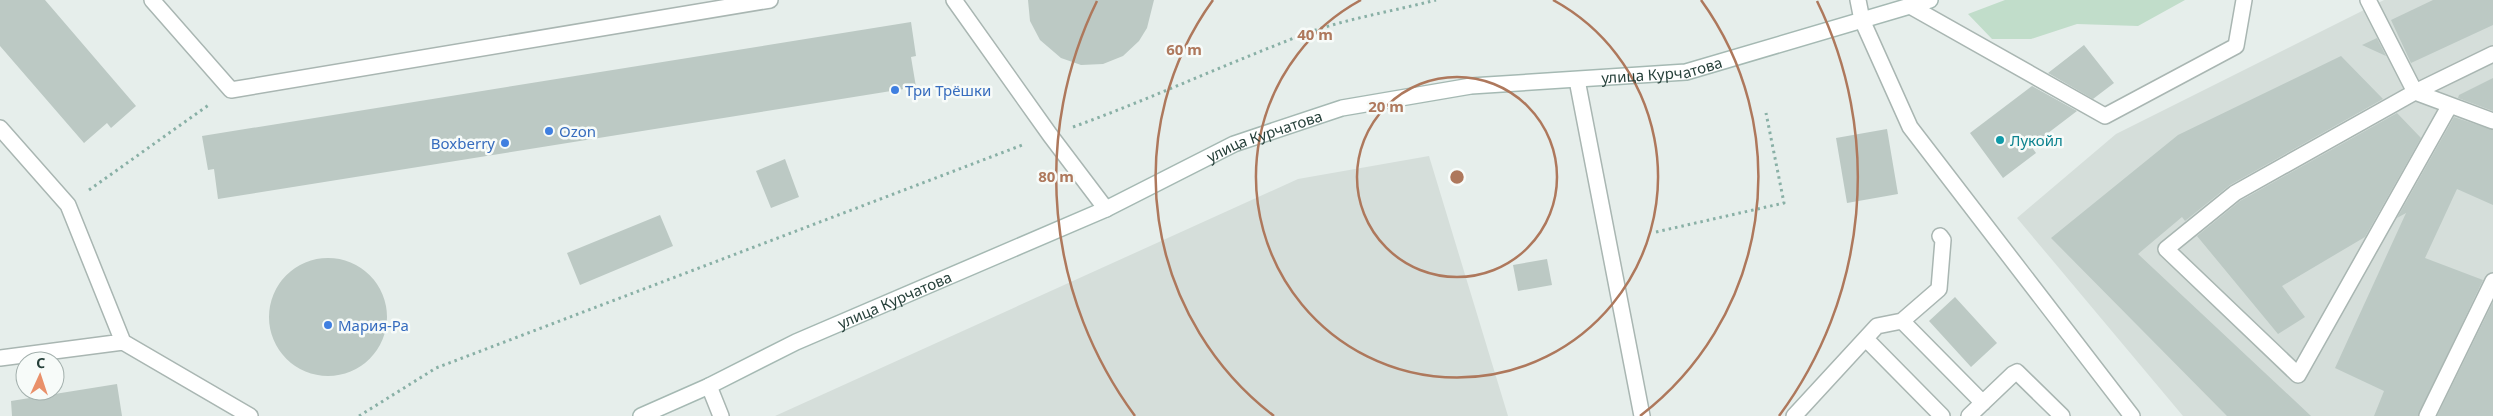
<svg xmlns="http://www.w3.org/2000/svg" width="2493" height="416" font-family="'Noto Sans',sans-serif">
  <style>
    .built { fill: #d5deda }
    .green { fill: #c1ddca }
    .building { fill: #bcc9c4 }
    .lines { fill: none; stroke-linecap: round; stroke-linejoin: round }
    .lane-casing { stroke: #a9b6b2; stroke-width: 18 }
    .secondary-casing { stroke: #a5b9b3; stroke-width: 18 }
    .path { stroke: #89b0a6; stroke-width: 3; stroke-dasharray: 2.5 4; stroke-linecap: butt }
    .lane { stroke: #fff; stroke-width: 15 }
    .secondary { stroke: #fff; stroke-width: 15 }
    .ring { fill: none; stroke: #ae785c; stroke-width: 2.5 }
    .shop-dot { fill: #3f7fe0; stroke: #f7fbf9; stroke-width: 2 }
    .culture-dot { fill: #0f9aa8; stroke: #f7fbf9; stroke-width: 2 }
    .labels { text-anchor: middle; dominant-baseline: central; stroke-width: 5; stroke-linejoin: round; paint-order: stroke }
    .street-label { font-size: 15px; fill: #26403a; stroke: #f7fbf9 }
    .shop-label { font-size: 15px; fill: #366cbe; stroke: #f7fbf9; text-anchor: start }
    .culture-label { font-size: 15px; fill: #0d838f; stroke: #f7fbf9; text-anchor: start }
    .centre { fill: #ae785c; stroke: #f7fbf9; stroke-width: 2.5 }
    .ring-label { font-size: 15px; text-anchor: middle; font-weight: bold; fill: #ae785c; stroke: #f7fbf9; stroke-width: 5; stroke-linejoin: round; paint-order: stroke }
  </style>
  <rect width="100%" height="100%" fill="#e6eeeb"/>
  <path class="built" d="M 2384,0 L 2493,0 L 2493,416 L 2183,416 L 2017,218 L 2116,134 Z
    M 1429,156 L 1508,416 L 775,416 L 1298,179 Z"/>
  <path class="green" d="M 2005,0 L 2185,0 L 2138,26 L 2077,24 L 2031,39 L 1992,39 L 1968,14 Z"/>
  <path class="building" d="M 0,0 L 45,0 L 136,106 L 111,128 L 107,123 L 84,143 L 0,46 Z
    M 1028,0 L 1154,0 L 1147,28 L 1139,41 L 1123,56 L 1103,64 L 1081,65 L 1061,58 L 1040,40 L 1030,21 Z
    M 2433,0 L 2493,0 L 2493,25 L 2411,63 L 2391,20 Z
    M 911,22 L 916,56 L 911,57 L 916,87 L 218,199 L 214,169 L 208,170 L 202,136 Z
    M 2377,38 L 2386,56 L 2362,45 Z
    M 2084,45 L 2114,83 L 2093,99 L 2048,73 Z
    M 2341,56 L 2383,99 L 2230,185 L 2185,221 L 2182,217 L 2138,254 L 2311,416 L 2227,416 L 2051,238 L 2178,135 Z
    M 2493,78 L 2493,111 L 2458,98 L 2459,95 Z
    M 2032,86 L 2077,111 L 2031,146 L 2036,153 L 2003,178 L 1970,133 Z
    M 2397,113 L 2421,138 L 2365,237 L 2282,286 L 2305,317 L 2278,334 L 2197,236 L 2240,201 Z
    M 2454,117 L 2493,130 L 2493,205 L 2457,189 L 2425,258 L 2483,280 L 2418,416 L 2374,416 L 2384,391 L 2335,368 L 2406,213 L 2397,218 Z
    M 1887,129 L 1898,194 L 1847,203 L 1836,138 Z
    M 785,159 L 799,197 L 771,208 L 756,171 Z
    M 660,215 L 673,246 L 580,285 L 567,253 Z
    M269 317a59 59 0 1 1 118 0a59 59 0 1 1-118 0Z
    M 1547,259 L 1552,285 L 1518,291 L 1513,265 Z
    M 1955,297 L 1997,343 L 1971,367 L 1929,321 Z
    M 2493,302 L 2493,416 L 2437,416 Z
    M 117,384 L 122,416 L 12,416 L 11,401 Z"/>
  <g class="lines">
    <g class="lane-casing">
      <path id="lane" d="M 152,0 L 231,90 L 770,0
        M 954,0 L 1050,135 L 1106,209
        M 1858,0 L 1862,20 L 1910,127 L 2132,416
        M 2368,0 L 2415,92 L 2235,193 L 2166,249 L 2298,375 L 2450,105
        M 1910,6 L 2105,116 L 2236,46 L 2244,0
        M 2493,54 L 2415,92 L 2493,121
        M 1577,80 L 1642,416
        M 0,128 L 68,205 L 123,342 L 250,416
        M 1902,321 L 1983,403
        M 1866,339 L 1942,416
        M 0,358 L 123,342
        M 709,386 L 721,416
        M 1794,416 L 1877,326 L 1902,321 L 1939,289 L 1943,240 L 1940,236
        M 1969,416 L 2013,374 L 2017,372 L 2062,416
        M 2427,416 L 2493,281"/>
    </g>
    <g class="secondary-casing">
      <g id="secondary">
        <path id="s1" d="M 641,416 L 709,386 L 796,342 L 1106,209 L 1234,144 L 1342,108 L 1471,86 L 1686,72 L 1930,0"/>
      </g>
    </g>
    <path class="path" d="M 1073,127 C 1153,98 1230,62 1310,32 C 1350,18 1394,11 1436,0
      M 89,190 L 210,104
      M 1656,232 L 1784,203 L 1766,113
      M 359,416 L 436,368 L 1025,144"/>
    <use href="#lane" class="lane"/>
    <use href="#secondary" class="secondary"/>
  </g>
  <g class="ring">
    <circle cx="1457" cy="177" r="100"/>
    <path d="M1553 0A201 201 0 1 1 1361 0"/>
    <path d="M1274 416A301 301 0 0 1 1213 0M1701 0A301 301 0 0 1 1640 416"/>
    <path d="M1135 416A401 401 0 0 1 1097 1M1817 1A401 401 0 0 1 1779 416"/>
  </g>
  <g class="shop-dot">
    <circle cx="895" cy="90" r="5"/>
    <circle cx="549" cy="131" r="5"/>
    <circle cx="505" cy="143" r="5"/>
    <circle cx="328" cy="325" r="5"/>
  </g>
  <circle class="culture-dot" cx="2000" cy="140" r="5"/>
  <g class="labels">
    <g class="street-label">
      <text stroke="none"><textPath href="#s1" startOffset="1089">улица Курчатова</textPath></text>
      <text stroke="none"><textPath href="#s1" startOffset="684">улица Курчатова</textPath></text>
      <text stroke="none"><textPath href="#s1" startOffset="279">улица Курчатова</textPath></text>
    </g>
    <g class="shop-label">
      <text x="905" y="90">Три Трёшки</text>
      <text x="559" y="131">Ozon</text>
      <text x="495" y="143" text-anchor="end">Boxberry</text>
      <text x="338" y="325">Мария-Ра</text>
    </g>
    <g class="culture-label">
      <text x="2010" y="140">Лукойл</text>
    </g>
  </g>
  <circle cx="1457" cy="177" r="8" class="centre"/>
  <g class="ring-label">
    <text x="1315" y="40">40 m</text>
    <text x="1184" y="55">60 m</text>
    <text x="1386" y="112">20 m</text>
    <text x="1056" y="182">80 m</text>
  </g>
  <g transform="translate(40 376) rotate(3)"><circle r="24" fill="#f7fbf9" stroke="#a3b0ad"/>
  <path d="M0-4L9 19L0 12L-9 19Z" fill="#e9906a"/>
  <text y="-8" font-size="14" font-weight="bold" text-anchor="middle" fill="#26403a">С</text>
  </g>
</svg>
